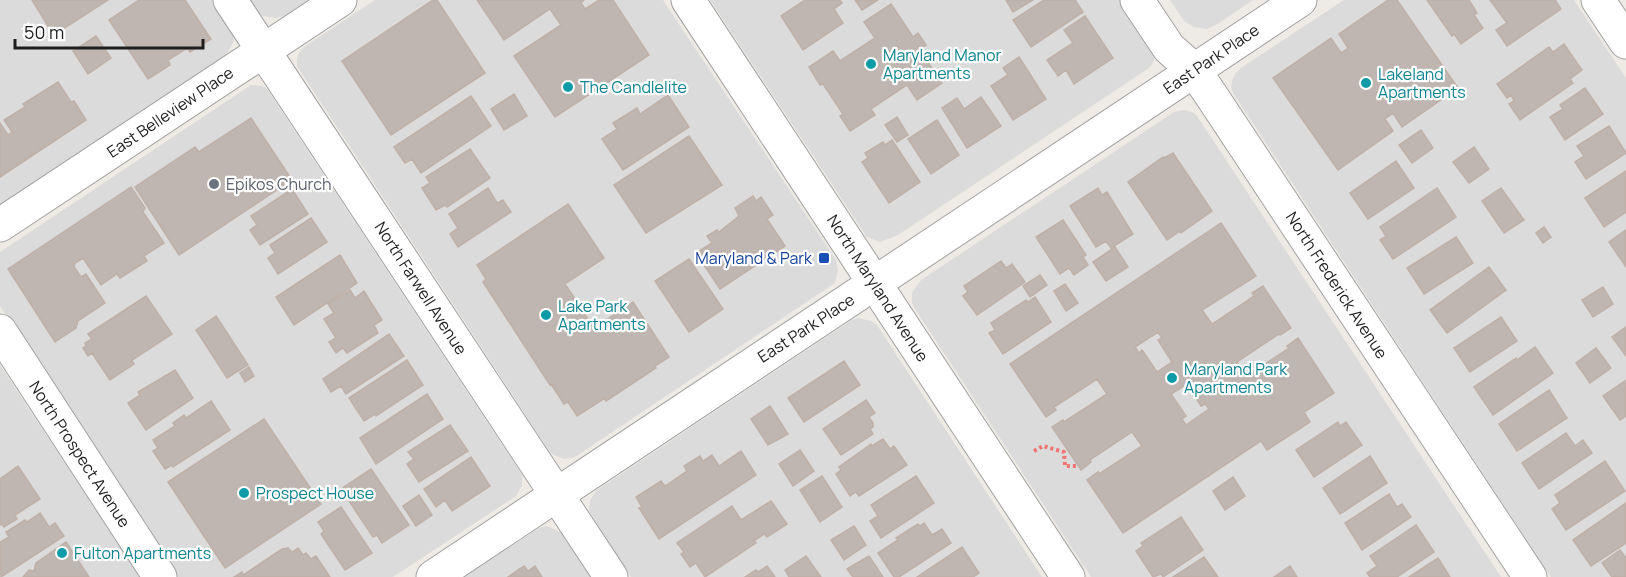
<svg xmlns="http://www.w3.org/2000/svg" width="1626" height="577" font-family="Manrope,sans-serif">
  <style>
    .residential { fill: #dcdbdb }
    .building { fill: #bfb6b1; stroke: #bfb0a8; stroke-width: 1.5; fill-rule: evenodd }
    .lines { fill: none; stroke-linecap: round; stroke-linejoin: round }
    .minor-casing { stroke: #a2a2a2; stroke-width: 35 }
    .path { stroke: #f17473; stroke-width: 4; stroke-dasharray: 3 3; stroke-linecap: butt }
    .minor { stroke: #fff; stroke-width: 33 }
    .culture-dot { fill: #0f9aa8; stroke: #fff; stroke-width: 2 }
    .worship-dot { fill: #6b7280; stroke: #fff; stroke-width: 2 }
    .transit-dot { fill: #1a4fb4; stroke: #fff; stroke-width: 2 }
    .labels { text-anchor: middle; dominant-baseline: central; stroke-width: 4.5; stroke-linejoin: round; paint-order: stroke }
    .culture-label { font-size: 16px; fill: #0d838f; stroke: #fff; text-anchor: start }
    .street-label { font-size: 16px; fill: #1e1e1e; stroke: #fff }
    .worship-label { font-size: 16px; fill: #5b616d; stroke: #fff; text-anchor: start }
    .transit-label { font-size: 16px; fill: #164399; stroke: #fff; text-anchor: end }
  </style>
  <rect width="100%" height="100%" fill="#eeeae5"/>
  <path class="residential" d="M 0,0 L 212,0 L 231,29 L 234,41 L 226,55 L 0,207 Z
    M 250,0 L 309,0 L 285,16 L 276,18 L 263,16 L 258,13 Z
    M 375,0 L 663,0 L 836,260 L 838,270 L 835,283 L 575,457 L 564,459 L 554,455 L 550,452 L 297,66 L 297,59 L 299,53 L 304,47 Z
    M 710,0 L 1122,0 L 1155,54 L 1154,61 L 1149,68 L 898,235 L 880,242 L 867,237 Z
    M 1170,0 L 1253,0 L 1216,25 L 1207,29 L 1194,27 L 1184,21 Z
    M 1344,0 L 1574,0 L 1626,78 L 1626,577 L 1551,577 L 1233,93 L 1231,87 L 1232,81 L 1235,74 L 1241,68 Z
    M 251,85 L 262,86 L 267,89 L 522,475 L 522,486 L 516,496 L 393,577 L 178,577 L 0,306 L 0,252 Z
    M 1184,110 L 1194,113 L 1197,116 L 1501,577 L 1091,577 L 915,309 L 912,303 L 912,293 L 921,280 L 1174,112 Z
    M 858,318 L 871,321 L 877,325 L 1042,577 L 631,577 L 589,511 L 590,500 L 597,490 L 852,320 Z
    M 0,365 L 140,577 L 0,577 Z
    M 547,526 L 562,533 L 591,577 L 464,577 L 539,528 Z"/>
  <path class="building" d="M 32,0 L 108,0 L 63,29 L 48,26 Z
    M 139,0 L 185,0 L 211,39 L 190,52 L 187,48 L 168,60 L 170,65 L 148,79 L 109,20 Z
    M 433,0 L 437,0 L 485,73 L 391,135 L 342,61 Z
    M 477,0 L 584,0 L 581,3 L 585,9 L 599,0 L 613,0 L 649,55 L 555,117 L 514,56 L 561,25 L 550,9 L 504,40 Z
    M 805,0 L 840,0 L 842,3 L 834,9 L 843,23 L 803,50 L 781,16 Z
    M 855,0 L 878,0 L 862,10 Z
    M 1006,0 L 1033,0 L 1013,12 Z
    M 1044,0 L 1075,0 L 1083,12 L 1031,47 L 1013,20 Z
    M 1388,0 L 1397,0 L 1458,88 L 1402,127 L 1393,113 L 1385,119 L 1393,131 L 1338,170 L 1273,78 L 1331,38 L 1341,53 L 1348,48 L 1339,34 Z
    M 1427,0 L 1469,0 L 1477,13 L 1474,15 L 1483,28 L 1461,44 L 1454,34 L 1452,36 Z
    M 1490,0 L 1555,0 L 1561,9 L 1507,46 L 1496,30 L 1507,23 Z
    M 891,4 L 913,37 L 918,33 L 926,45 L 919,49 L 942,83 L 917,100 L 907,85 L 871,109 L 875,115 L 850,131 L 840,116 L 843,114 L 823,84 L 820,85 L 809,67 L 833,51 L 840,61 L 875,38 L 864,22 Z
    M 1085,16 L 1113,58 L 1074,84 L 1066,70 L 1058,76 L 1047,60 L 1073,43 L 1064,30 Z
    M 96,36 L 111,58 L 88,74 L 73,51 Z
    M 1564,44 L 1582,70 L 1570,79 L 1573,83 L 1520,120 L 1509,104 L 1514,101 L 1511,95 L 1507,98 L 1497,84 L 1549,47 L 1553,52 Z
    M 1019,57 L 1046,99 L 1013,120 L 991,86 L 1008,75 L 1003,68 Z
    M 58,82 L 71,102 L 74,101 L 86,120 L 0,177 L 0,123 L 8,135 L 12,132 L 4,120 L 25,107 L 23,104 Z
    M 1585,88 L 1603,114 L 1565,140 L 1550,117 L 1563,109 L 1560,105 Z
    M 514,94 L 527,116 L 504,130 L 491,109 Z
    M 668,95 L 689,127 L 623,170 L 602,139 L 617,129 L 613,123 L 637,108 L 640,114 Z
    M 471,96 L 491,126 L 421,173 L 412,159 L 405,163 L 394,147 Z
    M 981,97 L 1001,126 L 967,148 L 942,108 L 957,98 L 964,109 Z
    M 897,117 L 908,135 L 897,142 L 885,125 Z
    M 251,118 L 292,180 L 179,255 L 135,187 L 195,147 L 199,152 Z
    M 937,120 L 959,155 L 931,174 L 908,139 Z
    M 1609,126 L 1626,153 L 1586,179 L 1575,162 L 1584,156 L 1577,146 Z
    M 1421,130 L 1433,148 L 1412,163 L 1399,145 Z
    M 689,136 L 722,185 L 646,233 L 614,185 Z
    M 892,140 L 920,182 L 889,203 L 862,162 L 868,158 L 865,153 L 883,142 L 885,145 Z
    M 1474,147 L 1489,169 L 1469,183 L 1453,162 Z
    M 470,149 L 490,178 L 447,207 L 445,205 L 436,210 L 422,188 L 430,183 L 426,177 Z
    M 1173,153 L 1212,211 L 1181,233 L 1180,231 L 1167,240 L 1128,182 L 1163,157 L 1164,158 Z
    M 1396,161 L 1414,188 L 1368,219 L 1350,193 Z
    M 1626,171 L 1626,212 L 1604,227 L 1585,198 Z
    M 131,187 L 145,208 L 143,212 L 164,243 L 144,256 L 147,261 L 120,278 L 117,274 L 101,285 L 83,258 L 75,263 L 74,267 L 81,277 L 86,274 L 105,303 L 78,321 L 76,328 L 55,342 L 8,269 Z
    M 488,188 L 497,203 L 503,200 L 511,212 L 458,247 L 450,234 L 458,228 L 449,214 Z
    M 1098,188 L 1102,195 L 1107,192 L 1133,234 L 1111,248 L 1106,241 L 1096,247 L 1070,206 Z
    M 1437,188 L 1456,217 L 1393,259 L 1380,240 L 1386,236 L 1380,227 Z
    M 1501,188 L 1524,220 L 1504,233 L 1482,201 Z
    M 292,189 L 308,214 L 260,245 L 250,230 L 257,225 L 251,216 Z
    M 753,196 L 756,201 L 761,197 L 773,215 L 767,219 L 785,246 L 720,289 L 696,253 L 712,243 L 707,236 L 717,230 L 719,232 L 739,216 L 735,208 Z
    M 568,204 L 604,258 L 565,284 L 594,328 L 633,302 L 669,357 L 655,366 L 656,368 L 606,401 L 605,398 L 577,416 L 568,402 L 564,404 L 551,384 L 550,385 L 483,282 L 486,279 L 477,265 Z
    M 311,218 L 327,242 L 278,274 L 268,258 L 275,253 L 270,245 Z
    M 1063,220 L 1086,255 L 1083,257 L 1088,265 L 1074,275 L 1069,268 L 1060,274 L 1036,237 Z
    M 1221,223 L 1256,276 L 1202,310 L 1212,324 L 1254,296 L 1252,293 L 1263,286 L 1291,328 L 1280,335 L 1279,334 L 1237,362 L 1247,376 L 1289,348 L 1287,346 L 1298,338 L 1334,393 L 1304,412 L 1310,422 L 1267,450 L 1261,441 L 1123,533 L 1087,480 L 1098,472 L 1099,474 L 1142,446 L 1132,432 L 1090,460 L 1091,462 L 1081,470 L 1052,427 L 1063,420 L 1064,422 L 1107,394 L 1097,379 L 1054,407 L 1056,410 L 1046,417 L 1010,364 ZM 1158,332 L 1162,338 L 1158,340 L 1172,362 L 1157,372 L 1142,350 L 1139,353 L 1135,347 ZM 1187,384 L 1201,406 L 1205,404 L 1209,409 L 1186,425 L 1182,419 L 1186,416 L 1171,394 Z
    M 1544,227 L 1551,237 L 1543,243 L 1536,233 Z
    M 1626,230 L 1626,267 L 1609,242 Z
    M 1456,237 L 1473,263 L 1424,294 L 1407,268 Z
    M 1115,247 L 1128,267 L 1106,281 L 1093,262 Z
    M 340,255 L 357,283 L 294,325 L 276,297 Z
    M 689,259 L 723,309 L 689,332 L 655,281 Z
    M 1001,261 L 1006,268 L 1012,264 L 1025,282 L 977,315 L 963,296 L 968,292 L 964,286 Z
    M 1489,267 L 1506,290 L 1447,333 L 1430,310 Z
    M 1040,275 L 1047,285 L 1030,297 L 1023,286 Z
    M 1065,284 L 1078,303 L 1066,311 L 1054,291 Z
    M 1603,287 L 1613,304 L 1593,317 L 1582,300 Z
    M 350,290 L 355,298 L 364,291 L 382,320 L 374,325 L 378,333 L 347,353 L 343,348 L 336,353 L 329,342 L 336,338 L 324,319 L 334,313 L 328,304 Z
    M 146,296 L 172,334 L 132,360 L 134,364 L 110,380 L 92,353 L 88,356 L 83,348 L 86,346 L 85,343 L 92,339 L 88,334 Z
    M 1035,297 L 1051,322 L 1003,354 L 989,333 L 995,330 L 991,323 L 1026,300 L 1028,302 Z
    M 216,316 L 248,365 L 227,378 L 196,330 Z
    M 1501,317 L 1517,341 L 1470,372 L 1454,348 Z
    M 1626,327 L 1626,356 L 1612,337 Z
    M 389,334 L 404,356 L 346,394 L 341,386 L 331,392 L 323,379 Z
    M 1535,347 L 1553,373 L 1493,415 L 1474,387 L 1516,358 L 1517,360 Z
    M 1596,348 L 1611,368 L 1590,383 L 1576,363 Z
    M 407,360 L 423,385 L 376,416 L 375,414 L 364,421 L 349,398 Z
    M 844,361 L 860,385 L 804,422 L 788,398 Z
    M 249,367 L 254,376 L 245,382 L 240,373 Z
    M 175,370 L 193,398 L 146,430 L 128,403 L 140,395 L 138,392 Z
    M 1625,381 L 1626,416 L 1620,420 L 1603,396 Z
    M 1549,390 L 1567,418 L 1517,451 L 1499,424 Z
    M 427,394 L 443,419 L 376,464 L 360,438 Z
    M 866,400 L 875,413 L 869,417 L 873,423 L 873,427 L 870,429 L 873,434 L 841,455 L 823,429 Z
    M 211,401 L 230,430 L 173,467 L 172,465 L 165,469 L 153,451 L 158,448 L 153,440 L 175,426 L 173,423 L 184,415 L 186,418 Z
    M 770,406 L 788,434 L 768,445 L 751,419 Z
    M 264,419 L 321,504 L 225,568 L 168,482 Z
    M 1338,422 L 1340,426 L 1346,422 L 1362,445 L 1314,477 L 1296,450 Z
    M 450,425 L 468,451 L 419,482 L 407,464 L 414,459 L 408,452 Z
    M 1566,433 L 1575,446 L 1583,440 L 1592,453 L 1539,489 L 1522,463 Z
    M 883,439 L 890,449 L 894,446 L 907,465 L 859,496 L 856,492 L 850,496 L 836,474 L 841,470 L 839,467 L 871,444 L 872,446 Z
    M 800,450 L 814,471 L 793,486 L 779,464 Z
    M 741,451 L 756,475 L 659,539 L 639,508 L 642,507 L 636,497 L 661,481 L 665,486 L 687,471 L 684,466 L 700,456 L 703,461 L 712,455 L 719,466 Z
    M 1370,456 L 1387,483 L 1340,514 L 1323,488 Z
    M 471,457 L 490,486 L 452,511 L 445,500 L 436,507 L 424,489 Z
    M 1605,461 L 1625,491 L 1566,530 L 1552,509 L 1560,503 L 1555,495 Z
    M 18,466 L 40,499 L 15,515 L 17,519 L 4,527 L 2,524 L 0,525 L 0,479 Z
    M 371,469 L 409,525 L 382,543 L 377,535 L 373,537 L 341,489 Z
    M 822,476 L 842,507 L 820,522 L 800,490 Z
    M 916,476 L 934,503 L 881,538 L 870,521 L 878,516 L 871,505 Z
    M 1233,477 L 1245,496 L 1225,510 L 1213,491 Z
    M 1389,494 L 1397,507 L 1402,504 L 1411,517 L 1362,550 L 1345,523 Z
    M 419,495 L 432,515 L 416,526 L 403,506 Z
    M 771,501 L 787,524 L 767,537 L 764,534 L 754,541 L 756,543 L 705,577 L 696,563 L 690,567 L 681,554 L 684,552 L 677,543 L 732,506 L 741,520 Z
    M 1626,503 L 1626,543 L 1591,566 L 1573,540 Z
    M 341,507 L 372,553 L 345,570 L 321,534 L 324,531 L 318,522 Z
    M 40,513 L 49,527 L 55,523 L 64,536 L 1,577 L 0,542 L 9,537 L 6,532 L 25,520 L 27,522 Z
    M 1181,517 L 1203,550 L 1163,577 L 1161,574 L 1153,577 L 1136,551 L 1143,546 L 1141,543 Z
    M 924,523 L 932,535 L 942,529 L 951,543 L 899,577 L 894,577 L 878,553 L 898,540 L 896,538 L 918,524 L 920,526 Z
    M 1416,525 L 1434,552 L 1397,577 L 1370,577 L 1367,573 L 1377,566 L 1370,556 Z
    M 854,526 L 866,545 L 844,560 L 831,540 Z
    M 66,542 L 89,577 L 23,577 L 29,570 L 34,571 L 36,563 Z
    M 962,547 L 979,573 L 973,577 L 917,577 Z
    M 288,548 L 292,552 L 298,548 L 303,555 L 306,553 L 311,559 L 316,556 L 330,577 L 234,577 L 242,572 L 243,575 L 282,549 Z
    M 1620,550 L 1626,558 L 1626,577 L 1612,577 L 1602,563 Z
    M 806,556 L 821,577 L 789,577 L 785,570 Z
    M 869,556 L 883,577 L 853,577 L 847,569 Z
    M 1204,557 L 1218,577 L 1173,577 Z
    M 1438,558 L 1450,577 L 1409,577 Z
    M 524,566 L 528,571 L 535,566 L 542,577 L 508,577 Z
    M 767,566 L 775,577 L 745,577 L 756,570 L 758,572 Z
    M 1290,566 L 1297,577 L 1274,577 Z"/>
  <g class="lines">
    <g class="minor-casing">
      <path id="minor" d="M 230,0 L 611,577
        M 688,0 L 1068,577
        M 1137,0 L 1169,48 L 1194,70 L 1213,98 L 1530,577
        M 1598,0 L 1626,42
        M 0,225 L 340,0
        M 0,331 L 160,577
        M 433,577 L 1300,0"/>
    </g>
    <path class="path" d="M 1034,451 L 1043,446 L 1064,452 L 1065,466 L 1078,466"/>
    <use href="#minor" class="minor"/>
  </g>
  <g class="culture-dot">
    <circle cx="871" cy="64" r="6"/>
    <circle cx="1366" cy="83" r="6"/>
    <circle cx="568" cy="87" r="6"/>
    <circle cx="546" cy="315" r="6"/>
    <circle cx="1172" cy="378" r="6"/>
    <circle cx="244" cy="493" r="6"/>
    <circle cx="62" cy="553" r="6"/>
  </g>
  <circle class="worship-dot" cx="214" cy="184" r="6"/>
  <rect class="transit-dot" x="818" y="252" width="12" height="12" rx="3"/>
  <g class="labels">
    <g class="culture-label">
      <text x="883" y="55">Maryland Manor<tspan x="883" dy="18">Apartments</tspan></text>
      <text x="1378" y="74">Lakeland<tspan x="1378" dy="18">Apartments</tspan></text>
      <text x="580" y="87">The Candlelite</text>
      <text x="558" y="306">Lake Park<tspan x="558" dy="18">Apartments</tspan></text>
      <text x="1184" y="369">Maryland Park<tspan x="1184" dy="18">Apartments</tspan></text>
      <text x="256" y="493">Prospect House</text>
      <text x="74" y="553">Fulton Apartments</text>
    </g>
    <g class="street-label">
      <text transform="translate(1211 59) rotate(-34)">East Park Place</text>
      <text transform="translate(170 112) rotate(-34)">East Belleview Place</text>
      <text transform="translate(1337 285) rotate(57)">North Frederick Avenue</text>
      <text transform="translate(421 288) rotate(57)">North Farwell Avenue</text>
      <text transform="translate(878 288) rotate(57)">North Maryland Avenue</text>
      <text transform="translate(806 328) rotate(-33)">East Park Place</text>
      <text transform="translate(80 454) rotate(57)">North Prospect Avenue</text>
    </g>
    <g class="worship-label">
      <text x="226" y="184">Epikos Church</text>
    </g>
    <g class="transit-label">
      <text x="812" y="258">Maryland &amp; Park</text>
    </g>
  </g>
  <path d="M15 39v9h188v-9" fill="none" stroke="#1e1e1e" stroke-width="3"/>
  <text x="24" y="39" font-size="18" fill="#1e1e1e" stroke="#ffffff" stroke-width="4.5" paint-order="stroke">50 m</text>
</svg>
